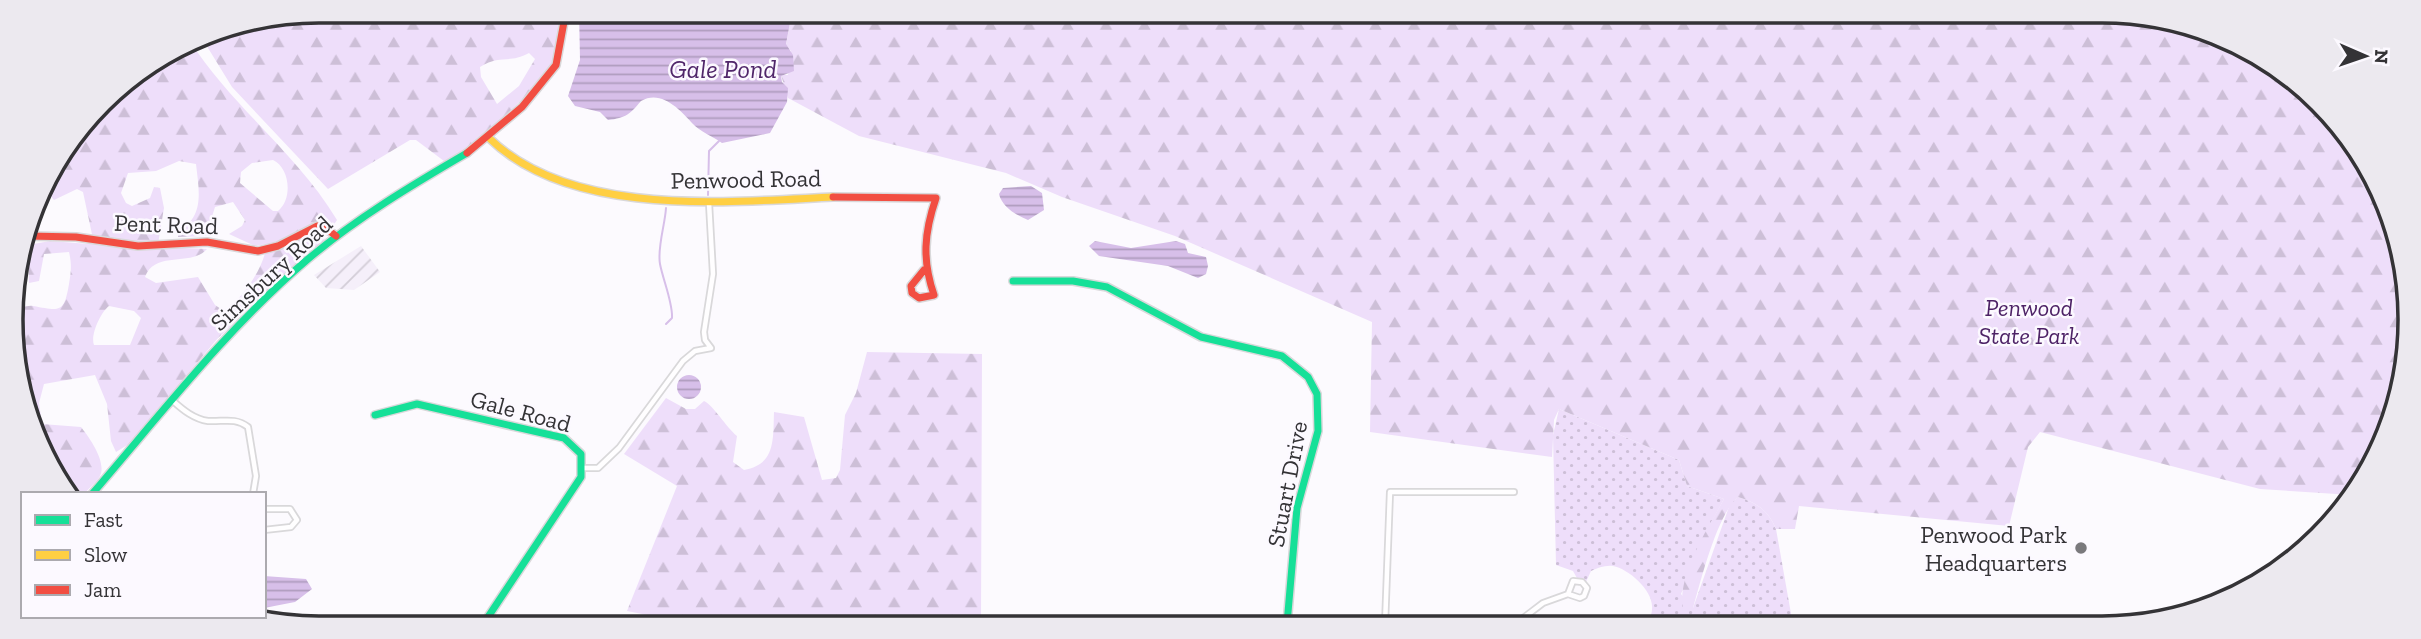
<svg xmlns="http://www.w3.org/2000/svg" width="2421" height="639" font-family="'Zilla Slab',serif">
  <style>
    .industrial { fill: url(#industrial-furrows) }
    .green { fill: url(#green-dots) }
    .forest { fill: url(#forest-firs); fill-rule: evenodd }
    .water { fill: url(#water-rules) }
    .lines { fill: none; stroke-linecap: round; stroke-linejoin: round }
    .stream { stroke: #d7bfe9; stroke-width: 2 }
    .street-casing { stroke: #d9d8da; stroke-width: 8 }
    .fast-casing { stroke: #d9d8da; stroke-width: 10 }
    .slow-casing { stroke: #d9d8da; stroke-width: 10 }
    .jam-casing { stroke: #d9d8da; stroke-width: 10 }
    .street { stroke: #fffeff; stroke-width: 4.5 }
    .fast { stroke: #16e098; stroke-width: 7 }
    .slow { stroke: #ffcf43; stroke-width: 7 }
    .jam { stroke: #f24e42; stroke-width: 7 }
    .poi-dot { fill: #7a797c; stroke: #fcf9ff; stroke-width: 2.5 }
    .labels { text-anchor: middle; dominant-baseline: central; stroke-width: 5; stroke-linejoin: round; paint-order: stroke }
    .street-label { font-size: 24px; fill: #343336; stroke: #fcf9ff }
    .park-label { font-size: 24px; font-style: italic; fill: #4d2266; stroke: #fcf9ff }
    .poi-label { font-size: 24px; fill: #343336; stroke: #fcf9ff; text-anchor: end }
    .water-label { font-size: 26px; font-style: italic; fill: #50266a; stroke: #fcf9ff }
    .rim { fill: none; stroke: #343336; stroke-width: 3.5 }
  </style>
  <defs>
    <pattern id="industrial-furrows" width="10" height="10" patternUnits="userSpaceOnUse" patternTransform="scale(1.75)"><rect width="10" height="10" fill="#f5effa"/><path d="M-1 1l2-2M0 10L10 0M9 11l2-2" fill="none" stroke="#d3cdd7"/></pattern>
    <pattern id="green-dots" width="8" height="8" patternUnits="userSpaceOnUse" patternTransform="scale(1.75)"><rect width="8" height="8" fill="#eedefa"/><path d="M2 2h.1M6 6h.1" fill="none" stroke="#cdbfd7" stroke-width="1.8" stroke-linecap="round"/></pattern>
    <pattern id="forest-firs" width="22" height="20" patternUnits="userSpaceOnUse" patternTransform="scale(1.75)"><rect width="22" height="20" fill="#eedefa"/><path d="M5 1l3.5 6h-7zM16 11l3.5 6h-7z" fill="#cdbfd7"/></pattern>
    <pattern id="water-rules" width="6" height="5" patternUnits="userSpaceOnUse" patternTransform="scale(1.75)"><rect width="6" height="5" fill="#d7bfe9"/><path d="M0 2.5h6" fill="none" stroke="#af9cbe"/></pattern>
  </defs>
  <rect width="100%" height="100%" fill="#fcfafe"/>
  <path class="industrial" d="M 361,246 L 380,272 L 354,290 L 326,288 L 314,275 Z"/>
  <path class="green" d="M 1559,409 L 1679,460 L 1687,486 L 1724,499 L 1706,532 L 1681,594 L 1693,608 L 1730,504 L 1738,497 C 1757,503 1768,510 1776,529 L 1793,625 L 1648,625 C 1649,620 1652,614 1652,609 C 1654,591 1629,569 1613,566 C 1605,565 1598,568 1591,571 L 1585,584 L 1578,580 L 1573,571 L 1556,565 L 1553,435 Z"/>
  <path class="forest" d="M 320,11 L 561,11 C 560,27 560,45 554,59 C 542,86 471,151 444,161 L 416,140 L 410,140 L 328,189 L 232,87 L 200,35 ZM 529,53 L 535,59 L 519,86 L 497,104 L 481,77 L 480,67 C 500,54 510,64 529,53 Z
    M 792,12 L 2161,16 L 2273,62 L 2358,147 L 2404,259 L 2405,379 L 2369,474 L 2352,495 L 2260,489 L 2040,432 L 2028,447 L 2009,526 L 1799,506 L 1795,529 L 1776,529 C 1768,510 1757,503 1738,497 C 1717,515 1701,580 1693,608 L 1684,612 C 1674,580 1708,528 1724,499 L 1687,486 L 1679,460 L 1559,409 L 1554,420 L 1552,457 L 1370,432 L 1372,322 L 1175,236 L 1062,197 L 1006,173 L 859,136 L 788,98 L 781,75 L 788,75 L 791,51 L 786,45 Z
    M 190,41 C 232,107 297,153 337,220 L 323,241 L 218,338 L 129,444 L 116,452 L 111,441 L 107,404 L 95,375 L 44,384 L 39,403 L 42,424 L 81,427 C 89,437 107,462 100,476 C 97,482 89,488 84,494 L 67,494 L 21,400 L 12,309 C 20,310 25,305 33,306 C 61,311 64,313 69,284 C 71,272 72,265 69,252 L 44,254 L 39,281 L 29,283 L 28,245 L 50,241 L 89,244 L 93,239 L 83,192 L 77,189 L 54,200 L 47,192 L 45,179 L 115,87 ZM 273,160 C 290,168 293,199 278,211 L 273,211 L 240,183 L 241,172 L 252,163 ZM 179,161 L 196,164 C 199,191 205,217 178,231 L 178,237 L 206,236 L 215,207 L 233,202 L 245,220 L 242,226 L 229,234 L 255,246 L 267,244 C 264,267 244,298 224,311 L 215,305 L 198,277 L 156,283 L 145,277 C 155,250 192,267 207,249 L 160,247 L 158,244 L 164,208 L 160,188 L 154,187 L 150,198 L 132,206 L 126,203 L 121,193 L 128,173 L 156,171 ZM 109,306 L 134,311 L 141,318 L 130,345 L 94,345 C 90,335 101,312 109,306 Z
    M 867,352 L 982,354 L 981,624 L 688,623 L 627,611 L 677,486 L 624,454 L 666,398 L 686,409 L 695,409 L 704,401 C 714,406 726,427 737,436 L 733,462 L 744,470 C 776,465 773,438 774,412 L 804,417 L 822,480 L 836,478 L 840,470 L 845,415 L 856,393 Z"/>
  <path class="water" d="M 579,11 L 792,12 L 786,44 L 793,55 L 794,71 L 781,76 L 782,82 L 788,88 L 787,102 L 770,133 L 722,143 C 714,137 699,131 693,124 C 681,111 662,89 641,101 C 630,114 626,118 608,120 L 600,112 L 575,106 L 568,96 L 580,60 Z
    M 1031,186 L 1042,193 L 1044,210 L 1028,220 C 1016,215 1002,207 999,194 L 1003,188 Z
    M 1095,241 L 1131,248 L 1176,241 L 1185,244 L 1188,253 L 1206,257 L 1208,266 L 1206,274 L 1198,278 L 1168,266 L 1099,256 L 1089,246 Z
    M677 387a12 12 0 1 1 24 0a12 12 0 1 1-24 0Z
    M 264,576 L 306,579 L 312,589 L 295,602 L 264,608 Z"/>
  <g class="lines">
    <path class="stream" d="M 708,195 L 709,151 L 719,141
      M 666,208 C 665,225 657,248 660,264 C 663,280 673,303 672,318 L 666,324"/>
    <g class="street-casing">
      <path id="street" d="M 173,401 C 183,410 194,419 208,421 C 223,422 235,417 248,427 L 256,476 L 253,494
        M 584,468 L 598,468 L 619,448 L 683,361 L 695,351 L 711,348 L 705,340 L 704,332 L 713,274 L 709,203
        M 264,509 L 290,509 L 297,520 L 291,527 L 264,530
        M 1385,625 L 1390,492 L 1514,492
        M 1514,625 L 1543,603 L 1568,594 L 1580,598 L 1584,596 L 1587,588 L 1582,582 L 1573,581 L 1568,594"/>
    </g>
    <g class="fast-casing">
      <path id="fast" d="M 1013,281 L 1073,281 L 1107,287 L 1201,337 L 1282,356 L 1308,377 L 1317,394 L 1318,431 L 1297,508 L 1287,624
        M 375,415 L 417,404 L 564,438 L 581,454 L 581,477 L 484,623
        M 92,494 C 161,414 227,328 308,259 C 357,218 412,185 467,153"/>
    </g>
    <g class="slow-casing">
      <path id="slow" d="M 489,138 C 571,218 727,202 833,197"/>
    </g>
    <g class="jam-casing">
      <path id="jam" d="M 467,153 L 522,107 L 556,65 L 566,11
        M 833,197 L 936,198 C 924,233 922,260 934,295 L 919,298 L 912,293 L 911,286 L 924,270
        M 28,236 L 76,237 L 138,246 L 207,242 L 258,251 L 278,246 L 317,226 L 323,226 L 336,236"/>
    </g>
    <use href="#street" class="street"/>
    <use href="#fast" class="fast"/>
    <use href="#slow" class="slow"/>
    <use href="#jam" class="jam"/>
  </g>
  <circle class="poi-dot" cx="2081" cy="548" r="7"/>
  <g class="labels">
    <g class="street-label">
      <text transform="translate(746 179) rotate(-1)">Penwood Road</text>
      <text transform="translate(166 224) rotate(2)">Pent Road</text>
      <text transform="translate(271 273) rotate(-43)">Simsbury Road</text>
      <text transform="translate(521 411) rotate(15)">Gale Road</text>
      <text transform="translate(1287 484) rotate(-79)">Stuart Drive</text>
    </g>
    <g class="park-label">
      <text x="2029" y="307">Penwood<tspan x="2029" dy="28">State Park</tspan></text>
    </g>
    <g class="poi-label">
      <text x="2067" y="534">Penwood Park<tspan x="2067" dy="28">Headquarters</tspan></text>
    </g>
    <g class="water-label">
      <text x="723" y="69">Gale Pond</text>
    </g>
  </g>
  <path d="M0 0H2421V639H0ZM319 23H2102A296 296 0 0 1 2398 319V320A296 296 0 0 1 2102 616H319A296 296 0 0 1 23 320V319A296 296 0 0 1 319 23Z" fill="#ece9ef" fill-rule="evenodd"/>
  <path class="rim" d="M319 23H2102A296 296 0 0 1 2398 319V320A296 296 0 0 1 2102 616H319A296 296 0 0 1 23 320V319A296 296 0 0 1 319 23Z"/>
  <rect x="21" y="492" width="245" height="126" fill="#fcf9ff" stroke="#acaaaf" stroke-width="2"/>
  <rect x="35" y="515" width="35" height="10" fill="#16e098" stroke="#acaaaf" stroke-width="2"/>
  <text x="84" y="527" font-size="21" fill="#343336">Fast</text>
  <rect x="35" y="550" width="35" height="10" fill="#ffcf43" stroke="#acaaaf" stroke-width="2"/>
  <text x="84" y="562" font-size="21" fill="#343336">Slow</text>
  <rect x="35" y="585" width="35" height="10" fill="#f24e42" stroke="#acaaaf" stroke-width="2"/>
  <text x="84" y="597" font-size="21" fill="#343336">Jam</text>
  <g transform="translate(2365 56) rotate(92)" stroke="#fcf9ff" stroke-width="5" paint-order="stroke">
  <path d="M0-5L12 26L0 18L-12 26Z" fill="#343336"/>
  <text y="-10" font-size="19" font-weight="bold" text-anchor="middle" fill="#343336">N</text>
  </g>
</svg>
